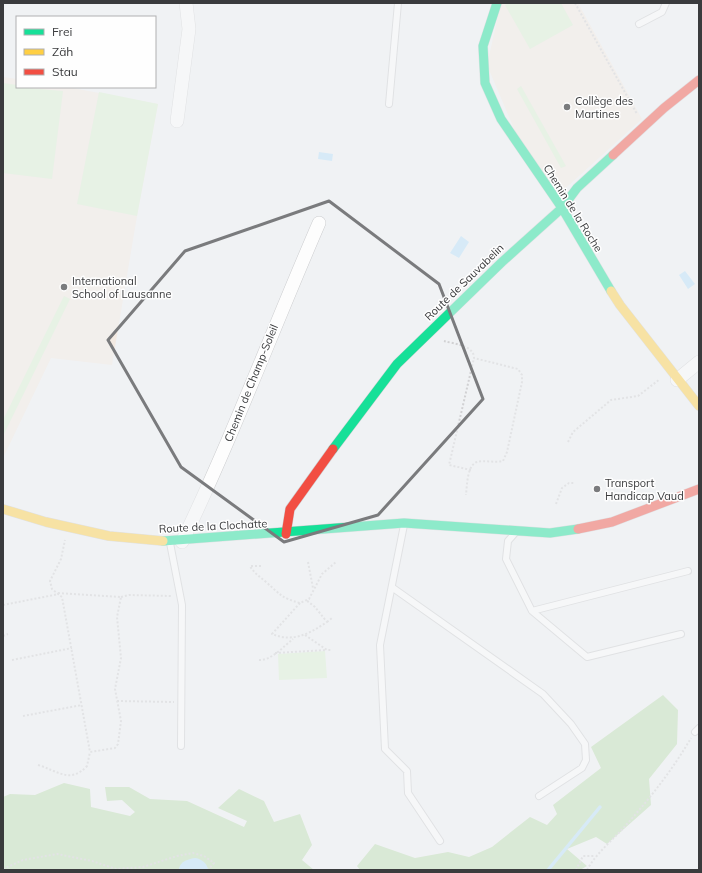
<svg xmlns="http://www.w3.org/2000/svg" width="702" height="873" font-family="Mulish,sans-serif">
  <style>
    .education { fill: #f3eae2 }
    .green { fill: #dbf1d3 }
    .forest { fill: #bdddb1 }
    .water { fill: #b9e1fa }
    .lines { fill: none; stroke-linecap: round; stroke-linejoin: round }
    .stream { stroke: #b9e1fa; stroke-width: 3.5 }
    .river { stroke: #b9e1fa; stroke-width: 20 }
    .lane-casing { stroke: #cdced0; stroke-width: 8 }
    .street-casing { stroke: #cdced0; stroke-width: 14 }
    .fast-casing { stroke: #cdced0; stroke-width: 10 }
    .slow-casing { stroke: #cdced0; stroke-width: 10 }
    .jam-casing { stroke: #cdced0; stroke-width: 10 }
    .path { stroke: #d1d1d3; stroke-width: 2; stroke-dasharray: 2 2; stroke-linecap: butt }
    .lane { stroke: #fdfdfd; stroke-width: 6 }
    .street { stroke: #fdfdfd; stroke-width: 13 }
    .fast { stroke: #16e098; stroke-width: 9 }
    .slow { stroke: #ffcf43; stroke-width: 9 }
    .jam { stroke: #f24e42; stroke-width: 9 }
    .marked { fill: none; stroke: #7a7b7d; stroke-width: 3; stroke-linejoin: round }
    .poi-dot { fill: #7a7b7d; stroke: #fefefe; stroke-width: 1.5 }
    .labels { text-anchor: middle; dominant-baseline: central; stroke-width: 3; stroke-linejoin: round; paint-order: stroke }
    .poi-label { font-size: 11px; fill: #3a3b3d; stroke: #fefefe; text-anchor: start }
    .street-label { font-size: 11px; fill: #3a3b3d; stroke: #fefefe }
  </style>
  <rect width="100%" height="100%" fill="#f0f2f4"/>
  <path class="education" d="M 501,3 L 578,3 L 642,119 L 558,195 L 518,138 L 487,65 Z
    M 3,77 L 17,79 L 17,87 L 67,87 L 158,104 L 137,216 L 112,365 L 51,358 L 3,458 Z"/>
  <path class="green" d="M 509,3 L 561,3 L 573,25 L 530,49 L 505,5 Z
    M 3,83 L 17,85 L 17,87 L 63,91 L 52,179 L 3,173 Z
    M 521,86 L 566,166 L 561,168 L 517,89 Z
    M 99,92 L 158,104 L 137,216 L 77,204 Z
    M 64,296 L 70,299 L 3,436 L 3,420 Z
    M 325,651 L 327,678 L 279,680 L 278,654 Z"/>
  <path class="forest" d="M 663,695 L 678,710 L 677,744 L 649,779 L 651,805 L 607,844 L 596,837 L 567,849 L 587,866 L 580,870 L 360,870 L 357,866 L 375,844 L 415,858 L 448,852 L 469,857 L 492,847 L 530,817 L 547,825 L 557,814 L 553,805 L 601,768 L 591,747 Z
    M 64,783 L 90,789 L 91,807 L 130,816 L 135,812 L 122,800 L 107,801 L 105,787 L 129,787 L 150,799 L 187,801 L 244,827 L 247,821 L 218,808 L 239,789 L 264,801 L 274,822 L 300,814 L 312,845 L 302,860 L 314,870 L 3,870 L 3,797 L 10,794 L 35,795 Z"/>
  <path class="water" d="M 319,152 L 333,154 L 332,161 L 318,159 Z
    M 461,236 L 469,242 L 459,258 L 450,253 Z
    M 685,271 L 695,284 L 688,289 L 679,275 Z"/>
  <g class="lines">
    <path class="stream" d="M 548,870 L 600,807"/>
    <path class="river" d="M 189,870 L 195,868 L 198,870"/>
    <g class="lane-casing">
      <path id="lane" d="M 639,24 L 662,12 L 666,3
        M 389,104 L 398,3
        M 404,525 L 380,645 L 385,749 L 407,771 L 408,793 L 440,841
        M 515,533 L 508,541 L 506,559 L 532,611 L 688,571
        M 170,543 L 182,605 L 181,746
        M 393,588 L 543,694 L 571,724 L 585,744 L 586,760 L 582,768 L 539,796
        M 532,611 L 587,657 L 681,634
        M 695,732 L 699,728"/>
    </g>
    <g class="street-casing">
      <path id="street" d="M 177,121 L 189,29 L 186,3
        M 677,380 L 699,362
        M 182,542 C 232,438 273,329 319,223"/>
    </g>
    <g class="fast-casing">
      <path id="fast" d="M 497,3 L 483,46 L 485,83 L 501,119 L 562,208 L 611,291
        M 333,449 L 397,364 L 502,262 L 562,208 L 577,188 L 613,155
        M 163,541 L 404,523 L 550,533 L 578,529"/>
    </g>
    <g class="slow-casing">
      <path id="slow" d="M 611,291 L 620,305 L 699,406
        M 3,509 L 46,522 L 109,536 L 163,541"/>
    </g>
    <g class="jam-casing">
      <path id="jam" d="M 613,155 L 664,108 L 699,80
        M 578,529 L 612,522 L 699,489
        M 286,534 L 290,509 L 333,449"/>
    </g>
    <path class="path" d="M 575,3 L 637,114
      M 444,341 C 454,344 474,345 474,358 L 518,369 L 522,375 L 522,382 L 507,452 L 503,461 C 495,463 484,460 477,462 C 467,465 467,486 466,495
      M 568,442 L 573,432 L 611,400 L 638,396 L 660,379
      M 471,470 L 449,465 L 474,358
      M 556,504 L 562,488 L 569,483 L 574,483
      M 308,562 L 313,588
      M 261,566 L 250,566 C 254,573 260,577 266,582 C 280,594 281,598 300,603 L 309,599 L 322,574 L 336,562
      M 58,593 L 121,597 L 117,617 L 121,658 L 115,689 L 121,721 L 118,744 L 115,748 L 90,752 L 62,597 L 52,589 L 50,581 L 61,559 L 65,540
      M 121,597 L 129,595 L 171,596
      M 300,603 L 272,634 C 294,643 310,633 327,622 L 315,607 L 306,600
      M 3,605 L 59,594
      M 327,622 L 332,618
      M 305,635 L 327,650 L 332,650
      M 3,636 L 8,634
      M 275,653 L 327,650
      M 12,660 L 72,648
      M 259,660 C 271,661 284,646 293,639
      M 117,701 L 174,702
      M 23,716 L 82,705
      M 38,765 C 58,771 70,784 87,766 L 90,752
      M 3,869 L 23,860 L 57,854 L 92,861 L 116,869 L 143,867 L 177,856 L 193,853 L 204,856 L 214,863 L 208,870
      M 576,870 L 583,856 L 595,856
      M 587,870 C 597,852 613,840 627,824 C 651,797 673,769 691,738"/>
    <use href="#lane" class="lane"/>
    <use href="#street" class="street"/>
    <use href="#fast" class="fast"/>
    <use href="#slow" class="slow"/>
    <use href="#jam" class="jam"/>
  </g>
  <path d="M0 0H702V873H0ZM 329,201 L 439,284 L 483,399 L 378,515 L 284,542 L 181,467 L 108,340 L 185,251 Z" fill="#f0f2f4" fill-opacity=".55" fill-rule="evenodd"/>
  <path class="marked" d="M 329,201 L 439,284 L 483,399 L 378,515 L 284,542 L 181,467 L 108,340 L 185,251 Z"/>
  <g class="poi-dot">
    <circle cx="567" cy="107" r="4"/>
    <circle cx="64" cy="287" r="4"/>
    <circle cx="597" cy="489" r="4"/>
  </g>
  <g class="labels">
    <g class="poi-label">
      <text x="575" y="101">Collège des<tspan x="575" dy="13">Martines</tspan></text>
      <text x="72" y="281">International<tspan x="72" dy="13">School of Lausanne</tspan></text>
      <text x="605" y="483">Transport<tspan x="605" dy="13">Handicap Vaud</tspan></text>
    </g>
    <g class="street-label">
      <text transform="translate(573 208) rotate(58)">Chemin de la Roche</text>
      <text transform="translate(464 282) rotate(-44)">Route de Sauvabelin</text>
      <text transform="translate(251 383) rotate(-68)">Chemin de Champ-Soleil</text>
      <text transform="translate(213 526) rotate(-3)">Route de la Clochatte</text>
    </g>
  </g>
  <rect width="702" height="873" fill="none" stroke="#3a3b3d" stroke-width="8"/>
  <rect x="16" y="16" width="140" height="72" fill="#fefefe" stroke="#b0b0b1"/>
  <rect x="24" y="29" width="20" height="6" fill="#16e098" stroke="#b0b0b1"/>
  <text x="52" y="36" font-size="12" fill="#3a3b3d">Frei</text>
  <rect x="24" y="49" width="20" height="6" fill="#ffcf43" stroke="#b0b0b1"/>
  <text x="52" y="56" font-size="12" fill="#3a3b3d">Zäh</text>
  <rect x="24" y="69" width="20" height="6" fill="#f24e42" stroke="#b0b0b1"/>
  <text x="52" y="76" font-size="12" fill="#3a3b3d">Stau</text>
</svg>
